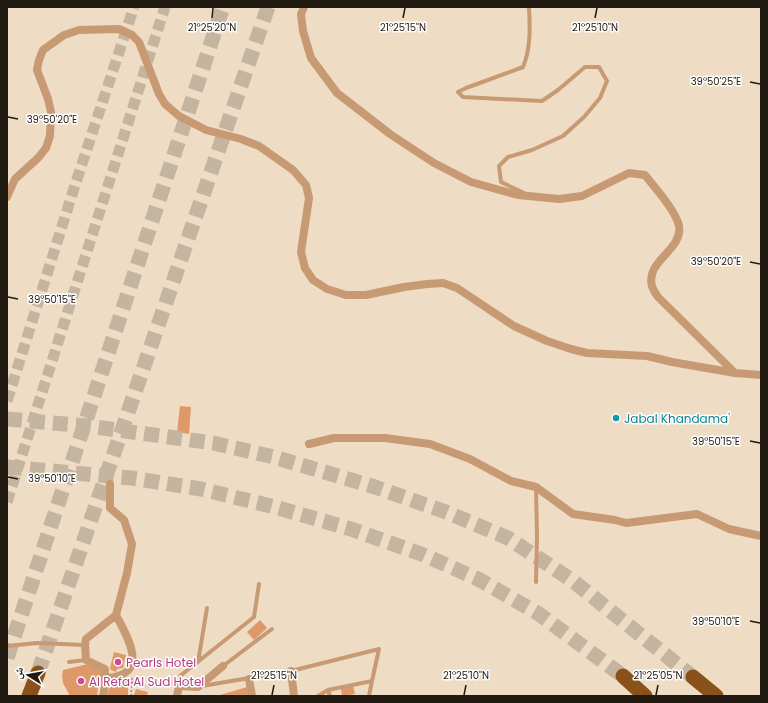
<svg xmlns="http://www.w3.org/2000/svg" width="768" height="703" font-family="Poppins,'Noto Naskh Arabic',sans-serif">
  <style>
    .building { fill: #df9867 }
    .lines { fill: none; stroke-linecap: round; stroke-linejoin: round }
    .secondary-tunnel { stroke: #c5b5a0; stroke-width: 11; stroke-dasharray: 11 5.5; stroke-linecap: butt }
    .highway-tunnel { stroke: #c5b5a0; stroke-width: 15; stroke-dasharray: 15 8; stroke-linecap: butt }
    .path { stroke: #9e907e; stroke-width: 1.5; stroke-dasharray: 2 2; stroke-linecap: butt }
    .lane { stroke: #c79a74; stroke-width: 4 }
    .street { stroke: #c79a74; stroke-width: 8 }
    .highway { stroke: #89521a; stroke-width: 15 }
    .ticks { fill: none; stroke: #201a11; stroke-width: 1.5 }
    .culture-dot { fill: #0f9aa8; stroke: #fff; stroke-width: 1.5 }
    .hotel-dot { fill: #d1479c; stroke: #fff; stroke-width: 1.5 }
    .labels { text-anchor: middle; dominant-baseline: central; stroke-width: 3; stroke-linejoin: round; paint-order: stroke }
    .culture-label { font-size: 12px; fill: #0d838f; stroke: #fff; text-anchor: start }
    .hotel-label { font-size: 12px; fill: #b23c85; stroke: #fff; text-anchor: start }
    .ticks-label { font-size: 10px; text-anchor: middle; fill: #201a11; stroke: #fff; stroke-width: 3; stroke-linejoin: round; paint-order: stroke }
  </style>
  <rect width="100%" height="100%" fill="#eedcc4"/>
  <path class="building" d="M 180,406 L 191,407 L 189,434 L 177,432 Z
    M 260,620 L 267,628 L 254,640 L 247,632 Z
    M 114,652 L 126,655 L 123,668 L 117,669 L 116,672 L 111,670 L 110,668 Z
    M 88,664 L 101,671 L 102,675 L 99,679 L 97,696 L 70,696 L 63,683 L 62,676 L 63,670 Z
    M 126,680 L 128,681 L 128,696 L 107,696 L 110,686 L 115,682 Z
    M 353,686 L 355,694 L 342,696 L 341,689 Z
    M 247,687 L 248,696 L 220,696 L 220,695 Z
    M 136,689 L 148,692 L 147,696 L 135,696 L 134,695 Z"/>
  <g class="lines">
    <path class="secondary-tunnel" d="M 7,401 L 76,182 L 134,7
      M 7,502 L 165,7"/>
    <path class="highway-tunnel" d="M 7,419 L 88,426 L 213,443 L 274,457 L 375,487 L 446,512 L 508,538 L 573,581 L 693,677
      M 7,467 L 131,478 L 201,489 L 275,507 L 351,529 L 424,555 L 480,580 L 539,614 L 623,676
      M 7,658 L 223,7
      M 38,673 L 268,7"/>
    <path class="path" d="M 132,682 L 150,687
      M 131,696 L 132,678"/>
    <path class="lane" d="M 524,193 L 501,182 L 499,166 L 508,157 L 532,150 L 563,136 L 584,117 L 600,98 L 607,81 L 599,67 L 585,67 L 558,90 L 542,101 L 463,97 L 458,92 L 466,88 L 523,67 C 531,48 530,27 529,7
      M 536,488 L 537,536 L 536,582
      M 7,646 L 37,643 L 85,645
      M 69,662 L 86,660
      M 198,662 L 207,608
      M 223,666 L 272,629
      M 179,686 L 180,676 L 254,617 L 259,584
      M 202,686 L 291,671 L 379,649 L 372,681
      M 328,690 L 330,696
      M 318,696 L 328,690 L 372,681 L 369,696"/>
    <path class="street" d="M 304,7 L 301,14 L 303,31 L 311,58 L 337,93 L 390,134 L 434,163 L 471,182 L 518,195 L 559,199 L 582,196 L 629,173 L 645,175 C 655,188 676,211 679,226 C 683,250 645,261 652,286 C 653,290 656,294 658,297 L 735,373
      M 7,197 L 15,179 L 38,158 L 46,148 L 50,136 L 51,112 L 48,99 L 37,70 L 39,60 L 43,50 L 64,35 L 79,30 L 119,29 L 132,35 L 139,42 L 159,94 L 165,104 L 179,116 L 206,130 L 241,139 L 259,146 L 293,170 L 306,185 L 309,198 L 301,252 L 305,268 L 313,280 L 327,289 L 346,295 L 366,295 L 404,287 L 427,284 L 443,283 L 457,288 L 514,326 L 547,341 L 571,349 L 587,353 L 647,356 L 672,362 L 735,373 L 761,375
      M 309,444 L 334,438 L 385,438 L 430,444 L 470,459 L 511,481 L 536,487 L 573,514 L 615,520 L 626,523 L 697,514 L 729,529 L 761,536
      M 291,671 L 294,696
      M 249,679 L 252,696
      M 105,683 L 105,669 L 86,660 L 85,645 L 86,639 L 116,615
      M 103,696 L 105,686 L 108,678 C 114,677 122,676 126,672 C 143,660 122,627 116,615 L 127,573 L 132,544 L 124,520 L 110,508 L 110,484
      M 177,696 L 179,686 L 198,687 L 223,666"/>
    <path class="highway" d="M 623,676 L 645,696
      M 693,677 L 716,696
      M 29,696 L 38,673"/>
  </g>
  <path class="ticks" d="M 212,18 L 213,8M 403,18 L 405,8M 595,18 L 597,8M 750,82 L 760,84M 8,117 L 18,119M 750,262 L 760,264M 8,297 L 18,299M 750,441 L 760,443M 8,477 L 18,479M 750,621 L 760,623M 272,695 L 274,685M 464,695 L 466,685M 656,695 L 658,685"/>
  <circle class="culture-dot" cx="616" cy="418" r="4"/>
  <g class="hotel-dot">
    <circle cx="118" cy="662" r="4"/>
    <circle cx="81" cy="681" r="4"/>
  </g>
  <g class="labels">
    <g class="culture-label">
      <text x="624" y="418">Jabal Khandama'</text>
    </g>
    <g class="hotel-label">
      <text x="126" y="662">Pearls Hotel</text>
      <text x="89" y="681">Al Refa Al Sud Hotel</text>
    </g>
  </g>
  <g class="ticks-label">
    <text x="212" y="31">21°25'20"N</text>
    <text x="403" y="31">21°25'15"N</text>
    <text x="595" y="31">21°25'10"N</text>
    <text x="716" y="85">39°50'25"E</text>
    <text x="52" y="123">39°50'20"E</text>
    <text x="716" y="265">39°50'20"E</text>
    <text x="52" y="303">39°50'15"E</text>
    <text x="716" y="445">39°50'15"E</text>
    <text x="52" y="482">39°50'10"E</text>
    <text x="716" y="625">39°50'10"E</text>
    <text x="274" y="679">21°25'15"N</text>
    <text x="466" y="679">21°25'10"N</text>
    <text x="658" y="679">21°25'05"N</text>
  </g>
  <rect width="768" height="703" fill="none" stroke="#201a11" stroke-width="16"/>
  <g transform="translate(28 675) rotate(281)" stroke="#ffffff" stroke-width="3" paint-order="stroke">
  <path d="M0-3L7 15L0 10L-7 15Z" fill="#201a11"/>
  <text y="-6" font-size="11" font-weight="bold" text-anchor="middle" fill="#201a11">ش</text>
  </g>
</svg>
